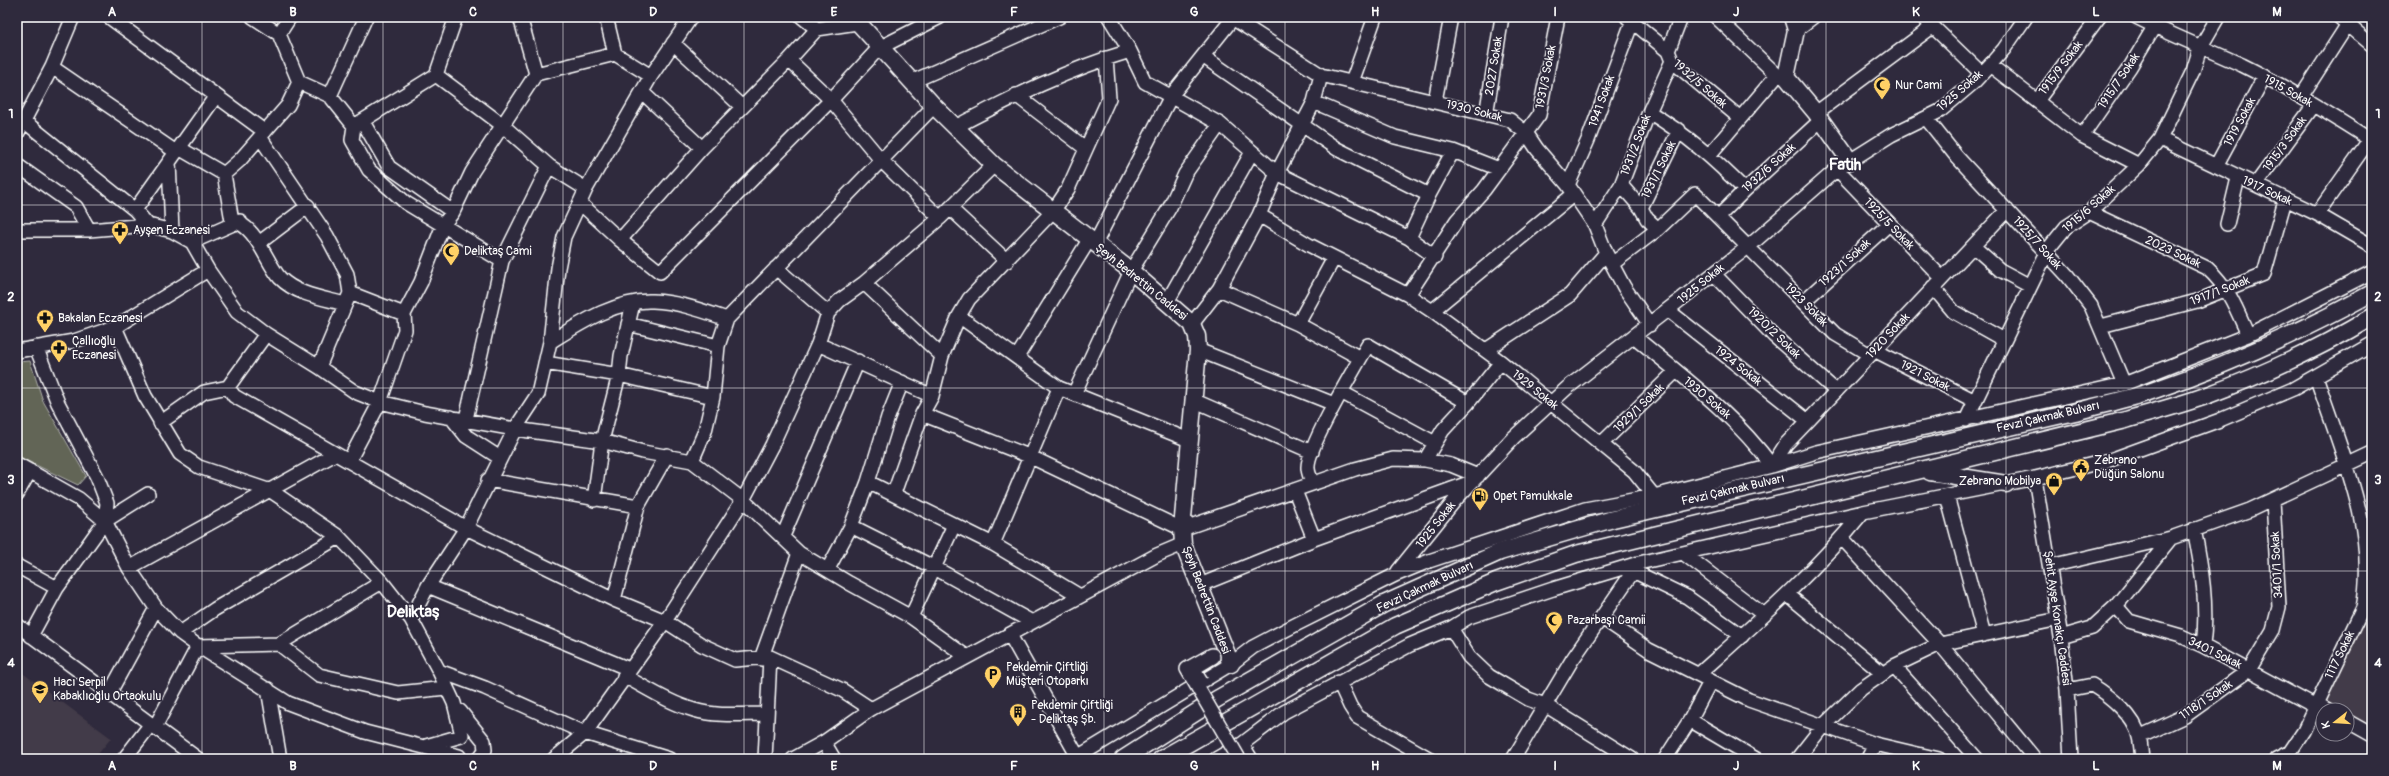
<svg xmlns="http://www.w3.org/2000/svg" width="2389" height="776" font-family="Pangolin,sans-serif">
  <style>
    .built { fill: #433b48 }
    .green { fill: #626557; stroke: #b0b2ab }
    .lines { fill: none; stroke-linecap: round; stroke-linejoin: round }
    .minor-casing { stroke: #fff; stroke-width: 16 }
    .major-casing { stroke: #fff; stroke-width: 19 }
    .minor { stroke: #2f2a3d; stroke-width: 13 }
    .major { stroke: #2f2a3d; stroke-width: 16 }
    .minor-bridge-casing { stroke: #fff; stroke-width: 16; stroke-linecap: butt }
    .minor-bridge { stroke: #2f2a3d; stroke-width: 13 }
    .grid { fill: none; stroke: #fff; stroke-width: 1; stroke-opacity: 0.55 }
    .labels { text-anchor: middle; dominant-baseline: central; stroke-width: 3.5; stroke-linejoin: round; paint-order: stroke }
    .street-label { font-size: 12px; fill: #fff; stroke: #2f2a3d }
    .poi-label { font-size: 12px; fill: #fff; stroke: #2f2a3d; text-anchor: start }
    .district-label { font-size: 16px; font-weight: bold; fill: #fff; stroke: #2f2a3d }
    .neatline { fill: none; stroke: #fff; stroke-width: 1.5 }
    .grid-label { font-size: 13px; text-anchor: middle; font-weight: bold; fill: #fff }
  </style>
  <rect width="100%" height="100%" fill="#2f2a3d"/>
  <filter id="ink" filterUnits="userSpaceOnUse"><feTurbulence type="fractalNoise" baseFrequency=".025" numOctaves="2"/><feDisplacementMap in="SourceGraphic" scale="8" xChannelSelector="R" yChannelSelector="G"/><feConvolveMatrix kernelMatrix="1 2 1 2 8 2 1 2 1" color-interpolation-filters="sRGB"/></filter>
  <g filter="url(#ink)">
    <path class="built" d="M 2363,608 L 2372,612 L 2372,735 L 2347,721 L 2347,710 L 2328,710 L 2316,703 Z
      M 17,669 L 111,738 L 94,759 L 17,759 Z"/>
    <path class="green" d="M 30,361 L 43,401 L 86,476 L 78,485 L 17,456 L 17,362 Z"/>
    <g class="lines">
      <g class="minor-casing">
        <path id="minor" d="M 109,17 L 264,131
          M 253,17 L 279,34 L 299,82 L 288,105 L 240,160 L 224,174 L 232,221 C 256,224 266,263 280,278 C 297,295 323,298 345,304
          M 606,17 L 615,54 L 651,76
          M 802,17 L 817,29
          M 1109,17 L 1130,51 L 1145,82 L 1220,124 L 1277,173 L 1409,238 L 1435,257
          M 1231,17 L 1321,75 L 1510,120 L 1527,134 L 1537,149 L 1568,185 L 1595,225 L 1606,253 L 1624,287 L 1650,325
          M 1627,17 L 1668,51 L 1672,61 L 1740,118
          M 1716,17 L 1777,75 L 1785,77
          M 1923,17 L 1981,73
          M 2136,17 C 2171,35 2207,49 2242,65 C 2287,87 2330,114 2372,141
          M 2339,17 L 2372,45
          M 1796,30 L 1813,17
          M 279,34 L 290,17
          M 673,43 L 741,106
          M 1668,51 L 1681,17
          M 1204,57 L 1337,149 L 1429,195
          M 789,60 L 831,100 L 881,160 L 940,218
          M 1990,65 L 2082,136 L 2139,165
          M 52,67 L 176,152
          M 536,74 L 615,54
          M 436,75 L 501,124 L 549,166 L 586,189
          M 299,82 L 330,96 L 354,126 L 352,140 L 369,170 L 406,203 L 502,261
          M 911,82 L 1059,17
          M 1352,82 L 1375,17
          M 643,93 L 702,148
          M 1016,95 L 1085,148
          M 330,96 L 366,17
          M 2301,97 L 2348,24 L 2355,17
          M 1435,101 L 1451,17
          M 2037,101 L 2099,17
          M 1314,102 L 1395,137 L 1453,151 L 1499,169
          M 1649,112 C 1686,134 1715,160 1745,190
          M 1816,113 L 1932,27
          M 1486,115 L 1502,17
          M 1926,118 L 1957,157 L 2067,275 L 2091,306 L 2124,384
          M 24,121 L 135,210
          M 363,122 L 389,167 L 453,212
          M 354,126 L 436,75 L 456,17
          M 957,126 C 1012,97 1069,69 1130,51
          M 17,134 L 52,67 L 73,17
          M 2082,136 L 2130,67 L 2160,17
          M 260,137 L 327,236 L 347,274 L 350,293 L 319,367
          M 2160,139 L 2317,214 L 2372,246
          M 179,148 L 224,174
          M 1710,154 L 1777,75
          M 169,162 L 172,231
          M 17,165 L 76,207 L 89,230
          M 2216,166 L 2264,77
          M 1837,169 L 1942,278
          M 2256,184 L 2314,105
          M 1568,185 L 1588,140 L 1634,17
          M 1621,185 L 1641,208
          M 580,203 L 620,240 L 660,272 L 831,100 L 879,48 L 940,17
          M 950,208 L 1007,261
          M 2089,212 L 2207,268 C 2229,288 2236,308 2248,335
          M 2317,214 L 2370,139
          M 1259,215 L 1309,245 L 1408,295 L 1432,311 L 1501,362 L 1634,471 L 1654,496
          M 1718,217 L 1745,190 L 1820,121
          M 2227,224 L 2238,178
          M 148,225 L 135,210 L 216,96
          M 1595,225 L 1621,185 L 1649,112 L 1672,61
          M 1658,229 L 1647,219 L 1641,208 L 1679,130
          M 17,230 L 89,230 L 148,225 L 172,231 L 192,242 L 208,270 L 237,312 L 266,334 L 319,367 L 355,392 L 380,402 L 425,413 L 515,429 L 602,441 L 643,452 L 692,461 L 743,500 L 799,553 L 849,583 L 911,617 L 967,657
          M 1409,238 L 1429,195 L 1453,151
          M 620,240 L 702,148 L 789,60 L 817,29 L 857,23
          M 192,242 L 240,221
          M 259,243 L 308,206
          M 1095,244 L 1171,96 L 1234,17
          M 1973,246 L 2000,270 L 2030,286
          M 1612,264 L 1658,229 L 1695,194 L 1835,334 L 1870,355
          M 776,268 L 828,313
          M 1714,274 L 1774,336 L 1836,391
          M 864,283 L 942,356
          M 1933,287 L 1954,312 L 2004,340
          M 1219,289 L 1298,324 L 1360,358
          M 350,293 L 404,314
          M 1408,295 L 1457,220 L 1484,190 L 1539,115 L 1558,17
          M 1167,302 L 1252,152
          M 1803,302 L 1888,225
          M 1432,311 L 1574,194
          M 1669,311 L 1808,421
          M 959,316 L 1059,388 L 1189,440
          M 628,324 L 718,346
          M 1192,324 L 1219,289 L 1259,215 L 1277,173 L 1314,102 L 1321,75
          M 1298,324 L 1334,258
          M 2101,326 L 2197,301 L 2264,274 L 2285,200
          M 115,327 L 145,396 L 180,454 L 199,467 L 271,491 L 339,537 L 382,582 L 411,619 L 439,671 L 454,703 L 462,735
          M 266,334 L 228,387 L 234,396 L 466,528 L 614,600
          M 1635,337 C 1684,378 1734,414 1772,466 L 1786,444 L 1808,421 L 2007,210
          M 550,342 C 579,324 617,299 653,301 C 679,302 703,311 727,319
          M 818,344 L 932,396
          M 1198,350 L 1334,404
          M 1486,350 L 1570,295 L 1606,253
          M 1874,350 L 1975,401
          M 17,351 L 74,341 L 115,327 L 208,270
          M 1017,357 L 1089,240
          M 545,363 L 619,375 L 713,397
          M 1341,392 L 1435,443
          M 1074,394 L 1131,271 L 1170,207 L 1185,174 L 1220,124
          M 1193,400 L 1312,452
          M 922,414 L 1031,457 L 1182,529 L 1355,469 L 1393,459 L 1425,460 L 1451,465 L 1478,476
          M 451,417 L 466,436 L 500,458
          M 466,419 L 502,261 L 549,166
          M 1966,420 L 2049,248 L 2066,227 L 2089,212 L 2139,165 L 2160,139 L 2193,71 L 2200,48 L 2218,17
          M 160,423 L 204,392 L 228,387
          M 1601,444 L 1676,371
          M 667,455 L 638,506 L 614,600 L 665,621 L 702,645 L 735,660 L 770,657 L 842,690 L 871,709
          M 1425,460 L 1443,430 L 1468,403 L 1501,362
          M 349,461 L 380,402 L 405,330 L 404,314 L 421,282 L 443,225 L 453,212 L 472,172 L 536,74 L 520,17
          M 692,461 L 705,431 L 713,397 L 718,346 L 727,319 L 934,106
          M 17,464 L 79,499 L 105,521 L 129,568 L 156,608 L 180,633 L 198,646 L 288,703 L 365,732 L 459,756
          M 2035,478 L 2061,637 L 2067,690 L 2071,759
          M 488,480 L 638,506
          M 868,482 L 888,417 L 902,382
          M 1312,483 C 1311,478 1308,473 1308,468 C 1306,449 1356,366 1368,345 L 1468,403
          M 1295,491 L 1314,539
          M 894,493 L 922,414 L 932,396 L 942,356 L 959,316 L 969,299 L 1054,210 L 1068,189 L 1109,98 L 1106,58
          M 17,494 L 30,471
          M 1947,496 L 1984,635
          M 594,500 L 602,441 L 619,375 L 621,356 L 633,303
          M 105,521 L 148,494
          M 851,526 L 933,567 L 1032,622
          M 2194,529 C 2202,568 2208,606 2203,646
          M 783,536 L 858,361
          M 1842,538 L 1940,644 L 2035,759
          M 993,544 L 1059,388
          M 1683,553 L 1764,615
          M 17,566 L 57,588
          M 2050,566 L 2171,538 L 2250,510 L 2372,453
          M 129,568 L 335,454
          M 828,569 L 851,526 L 868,482 L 993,544 L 1080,596
          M 1398,571 L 1456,499 L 1513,438 L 1567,388 L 1748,247 L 1837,169 L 1891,135 L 1940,111 L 1973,83 L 1990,65 L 2004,49 L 2026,17
          M 1633,571 L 1687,597 L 1742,636
          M 1200,585 L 1314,539 L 1471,482
          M 428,586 L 629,669
          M 1787,594 L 1882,673
          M 2116,606 L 2129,621 L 2181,636 L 2203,646 L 2314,706
          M 911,617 L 954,525
          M 1602,618 L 1649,650 L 1749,700 L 1875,744 L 1939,759
          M 411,619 L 428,586 L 466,528 L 515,429 L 538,394 L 550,342 L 558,268 L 564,237 L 586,189 L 651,76 L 691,17
          M 17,625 L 198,759
          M 1451,628 L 1469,657 L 1489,676 L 1528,699 L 1545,705 L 1632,759
          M 180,633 L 215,609 L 339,537
          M 1010,635 L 1078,757
          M 31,636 L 57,588 L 105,521 L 107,503 L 97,477 L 58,403 L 36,347
          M 2061,637 L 2092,628 L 2116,606 L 2171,538
          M 279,644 L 382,582
          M 761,659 L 799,553
          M 1894,666 L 1977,759
          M 439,671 L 485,688 L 585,733 L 669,759
          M 1699,674 C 1756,623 1815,572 1863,512
          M 624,676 C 647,688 669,703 694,710 C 717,717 743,714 767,714
          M 1339,682 L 1350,706 L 1357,717 L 1430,759
          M 268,689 L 280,759
          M 2067,690 L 2092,685 C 2110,696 2135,716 2139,737 C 2141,744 2141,752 2142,759
          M 109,694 L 156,608
          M 2316,703 L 2328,710
          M 460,711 L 484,741 L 485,750 L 479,759
          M 1690,720 L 1756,759
          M 2347,721 L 2372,735
          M 155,727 L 198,646 L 279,644 L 319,675 L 398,693 L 446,688
          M 2139,737 L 2185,716 L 2249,670 L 2273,630 L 2279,607 L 2273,500
          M 824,742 L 834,759
          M 1242,744 L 1251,759
          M 426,746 L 461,736
          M 124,759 L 151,724
          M 554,759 L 585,733 L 665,621 L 743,500 L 772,445 L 818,344 L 828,313 L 839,301 L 864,283 L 940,218 L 994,165
          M 765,759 L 770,657
          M 793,759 L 824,742 L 871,709 L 1157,555 L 1183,544
          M 1074,759 L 1231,664 L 1253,647 L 1295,625 L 1395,575 L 1429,561 L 1585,509 L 1654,496 L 1772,466 L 1816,452 L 2124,384 L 2248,335 L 2372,272
          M 1216,759 L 1242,744 L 1284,712 L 1410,645 L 1451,628 L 1469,617 L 1553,589 L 1639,563 L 1863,512 L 2035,478 L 2110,460 L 2220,420 L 2293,389 L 2372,344
          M 1513,759 L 1572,660 L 1639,563
          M 1665,759 L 1690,720 L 1710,682
          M 1797,759 L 1823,726 L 1861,689 L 1894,666 L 1940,644 L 2059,619
          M 1867,759 L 1875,744
          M 2276,759 L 2290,752 L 2304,731 L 2363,608 C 2378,529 2340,450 2316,376"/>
      </g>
      <g class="major-casing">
        <path id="major" d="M 853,17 L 934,106 L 994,165 L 1131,271 L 1192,324 L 1197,336 L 1198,350 L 1182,529 L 1183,544 L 1231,664
          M 1792,17 L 1796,30 L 1786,77 L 1816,113 L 1850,161
          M 1930,472 L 2006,484
          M 1123,759 L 1217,699 L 1384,604 L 1500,552 L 1613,519 L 2075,412 C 2100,405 2125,400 2149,392 C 2226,366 2301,332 2372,293
          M 1161,759 L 1395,626 L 1496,582 L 1576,554 L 2126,420 C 2153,412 2181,405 2208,395 C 2265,374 2320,348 2372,317"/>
      </g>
      <use href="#minor" class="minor"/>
      <use href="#major" class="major"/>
      <g class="minor-bridge-casing">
        <path id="minor-bridge" d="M 1201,682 L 1193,669 L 1213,657 L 1212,655 L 1187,669 L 1238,757 L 1235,759"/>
      </g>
      <use href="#minor-bridge" class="minor-bridge"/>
    </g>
  </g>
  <path class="grid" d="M 202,17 L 202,759M 383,17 L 383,759M 563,17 L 563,759M 744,17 L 744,759M 924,17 L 924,759M 1104,17 L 1104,759M 1285,17 L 1285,759M 1465,17 L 1465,759M 1645,17 L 1645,759M 1826,17 L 1826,759M 2006,17 L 2006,759M 2187,17 L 2187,759M 17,205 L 2372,205M 17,388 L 2372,388M 17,571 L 2372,571"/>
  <defs>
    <g id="mosque-pin" transform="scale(0.9)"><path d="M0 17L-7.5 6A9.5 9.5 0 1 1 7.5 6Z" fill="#ffd166" stroke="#2f2a3d"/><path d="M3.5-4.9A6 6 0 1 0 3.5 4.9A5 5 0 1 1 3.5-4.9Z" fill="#111"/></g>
    <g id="pharmacy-pin" transform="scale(0.9)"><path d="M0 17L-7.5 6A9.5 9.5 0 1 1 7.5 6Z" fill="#ffd166" stroke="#2f2a3d"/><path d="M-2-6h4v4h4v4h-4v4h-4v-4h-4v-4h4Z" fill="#111"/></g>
    <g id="civic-pin" transform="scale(0.9)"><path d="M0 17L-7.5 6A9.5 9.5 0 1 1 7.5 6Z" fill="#ffd166" stroke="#2f2a3d"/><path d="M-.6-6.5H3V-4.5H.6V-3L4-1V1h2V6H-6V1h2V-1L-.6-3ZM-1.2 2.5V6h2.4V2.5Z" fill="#111"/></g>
    <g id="shop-pin" transform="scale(0.9)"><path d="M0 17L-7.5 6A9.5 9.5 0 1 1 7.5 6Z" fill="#ffd166" stroke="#2f2a3d"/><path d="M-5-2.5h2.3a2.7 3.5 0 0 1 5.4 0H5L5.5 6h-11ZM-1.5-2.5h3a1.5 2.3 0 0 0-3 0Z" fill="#111"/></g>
    <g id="fuel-pin" transform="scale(0.9)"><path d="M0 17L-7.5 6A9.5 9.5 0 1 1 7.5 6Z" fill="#ffd166" stroke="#2f2a3d"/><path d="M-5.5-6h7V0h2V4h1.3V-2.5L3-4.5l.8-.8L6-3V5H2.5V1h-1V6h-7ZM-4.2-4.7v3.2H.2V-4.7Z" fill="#111"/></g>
    <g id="parking-pin" transform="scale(0.9)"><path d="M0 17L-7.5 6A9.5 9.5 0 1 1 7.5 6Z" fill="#ffd166" stroke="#2f2a3d"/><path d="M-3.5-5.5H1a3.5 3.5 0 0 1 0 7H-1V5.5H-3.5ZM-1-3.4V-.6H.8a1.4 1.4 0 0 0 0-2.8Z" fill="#111"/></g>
    <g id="school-pin" transform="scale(0.9)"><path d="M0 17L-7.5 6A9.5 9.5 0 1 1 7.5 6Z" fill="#ffd166" stroke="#2f2a3d"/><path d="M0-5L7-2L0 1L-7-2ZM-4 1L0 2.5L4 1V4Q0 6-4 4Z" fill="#111"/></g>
    <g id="building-pin" transform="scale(0.9)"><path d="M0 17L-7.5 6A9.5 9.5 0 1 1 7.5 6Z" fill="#ffd166" stroke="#2f2a3d"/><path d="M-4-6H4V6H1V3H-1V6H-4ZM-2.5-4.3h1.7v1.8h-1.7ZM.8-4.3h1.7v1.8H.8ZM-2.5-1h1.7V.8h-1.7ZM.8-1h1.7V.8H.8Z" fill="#111"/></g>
  </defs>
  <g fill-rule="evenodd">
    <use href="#mosque-pin" x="1882" y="85"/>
    <use href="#pharmacy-pin" x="120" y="230"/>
    <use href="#mosque-pin" x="451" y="251"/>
    <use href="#pharmacy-pin" x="45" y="318"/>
    <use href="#pharmacy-pin" x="59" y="348"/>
    <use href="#civic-pin" x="2081" y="467"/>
    <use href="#shop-pin" x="2054" y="481"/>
    <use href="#fuel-pin" x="1480" y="496"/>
    <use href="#mosque-pin" x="1554" y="620"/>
    <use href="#parking-pin" x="993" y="674"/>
    <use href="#school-pin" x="40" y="689"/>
    <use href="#building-pin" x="1018" y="712"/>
  </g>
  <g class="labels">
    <g class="street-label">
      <text transform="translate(1494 66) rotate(-81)">2027 Sokak</text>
      <text transform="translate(2061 68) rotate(-53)">1915/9 Sokak</text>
      <text transform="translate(1546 77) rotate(-79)">1931/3 Sokak</text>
      <text transform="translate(2119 81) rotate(-56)">1915/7 Sokak</text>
      <text transform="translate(1700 84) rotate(41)">1932/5 Sokak</text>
      <text transform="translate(1960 91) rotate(-41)">1925 Sokak</text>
      <text transform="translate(2288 91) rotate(29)">1915 Sokak</text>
      <text transform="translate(1602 101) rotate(-70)">1941 Sokak</text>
      <text transform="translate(1474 111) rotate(14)">1930 Sokak</text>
      <text transform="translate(2240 122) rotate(-62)">1919 Sokak</text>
      <text transform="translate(2285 144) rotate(-54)">1915/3 Sokak</text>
      <text transform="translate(1636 145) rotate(-69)">1931/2 Sokak</text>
      <text transform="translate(1769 168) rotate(-42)">1932/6 Sokak</text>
      <text transform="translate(1659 170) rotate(-64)">1931/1 Sokak</text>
      <text transform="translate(2267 191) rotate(25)">1917 Sokak</text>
      <text transform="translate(2089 209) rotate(-41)">1915/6 Sokak</text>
      <text transform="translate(1889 224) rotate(46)">1925/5 Sokak</text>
      <text transform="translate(2037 243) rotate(48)">1925/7 Sokak</text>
      <text transform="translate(2173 252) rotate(25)">2023 Sokak</text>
      <text transform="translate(1845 263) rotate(-42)">1923/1 Sokak</text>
      <text transform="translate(1141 282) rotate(39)">Şeyh Bedrettin Caddesi</text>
      <text transform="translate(1701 284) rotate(-39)">1925 Sokak</text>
      <text transform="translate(2220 291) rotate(-21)">1917/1 Sokak</text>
      <text transform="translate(1806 305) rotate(45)">1923 Sokak</text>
      <text transform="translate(1774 333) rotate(44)">1920/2 Sokak</text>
      <text transform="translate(1888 336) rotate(-47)">1920 Sokak</text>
      <text transform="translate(1738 366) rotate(38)">1924 Sokak</text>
      <text transform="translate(1925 376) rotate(27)">1921 Sokak</text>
      <text transform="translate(1535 390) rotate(39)">1929 Sokak</text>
      <text transform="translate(1707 398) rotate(40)">1930 Sokak</text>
      <text transform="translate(1639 408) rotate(-44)">1929/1 Sokak</text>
      <text transform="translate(2048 417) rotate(-13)">Fevzi Çakmak Bulvarı</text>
      <text transform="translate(1733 490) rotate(-13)">Fevzi Çakmak Bulvarı</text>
      <text transform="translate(1436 525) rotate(-52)">1925 Sokak</text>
      <text transform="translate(2277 565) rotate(-93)">3401/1 Sokak</text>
      <text transform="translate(1425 587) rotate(-25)">Fevzi Çakmak Bulvarı</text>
      <text transform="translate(1206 600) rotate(69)">Şeyh Bedrettin Caddesi</text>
      <text transform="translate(2057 618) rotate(82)">Şehit Ayşe Konakçı Caddesi</text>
      <text transform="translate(2215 653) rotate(26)">3401 Sokak</text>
      <text transform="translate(2340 655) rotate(-64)">1117 Sokak</text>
      <text transform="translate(2206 700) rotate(-34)">1118/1 Sokak</text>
    </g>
    <g class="poi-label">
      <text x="1895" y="85">Nur Cami</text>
      <text x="133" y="230">Ayşen Eczanesi</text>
      <text x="464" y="251">Deliktaş Cami</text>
      <text x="58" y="318">Bakalan Eczanesi</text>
      <text x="72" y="341">Çallıoğlu<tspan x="72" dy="14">Eczanesi</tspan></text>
      <text x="2094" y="460">Zebrano<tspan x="2094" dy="14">Düğün Salonu</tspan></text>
      <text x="2041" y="481" text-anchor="end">Zebrano Mobilya</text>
      <text x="1493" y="496">Opet Pamukkale</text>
      <text x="1567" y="620">Pazarbaşı Camii</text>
      <text x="1006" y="667">Pekdemir Çiftliği<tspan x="1006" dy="14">Müşteri Otoparkı</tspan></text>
      <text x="53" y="682">Hacı Serpil<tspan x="53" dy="14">Kabaklıoğlu Ortaokulu</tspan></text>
      <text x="1031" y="705">Pekdemir Çiftliği<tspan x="1031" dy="14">- Deliktaş Şb.</tspan></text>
    </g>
    <g class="district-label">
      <text x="1845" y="165">Fatih</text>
      <text x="413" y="612">Deliktaş</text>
    </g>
  </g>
  <rect width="2389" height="776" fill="none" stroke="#2f2a3d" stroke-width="44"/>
  <g transform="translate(2335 722) rotate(253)"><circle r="19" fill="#2f2a3d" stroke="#827f8b"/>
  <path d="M0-3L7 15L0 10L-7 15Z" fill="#ffd166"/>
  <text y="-6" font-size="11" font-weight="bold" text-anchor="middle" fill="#ffffff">K</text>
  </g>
  <rect x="22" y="22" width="2345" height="732" class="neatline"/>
  <g class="grid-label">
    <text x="112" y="16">A</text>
    <text x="293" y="16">B</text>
    <text x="473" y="16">C</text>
    <text x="653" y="16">D</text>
    <text x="834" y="16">E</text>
    <text x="1014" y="16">F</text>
    <text x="1194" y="16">G</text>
    <text x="1375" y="16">H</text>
    <text x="1555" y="16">I</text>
    <text x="1736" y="16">J</text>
    <text x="1916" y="16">K</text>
    <text x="2096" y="16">L</text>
    <text x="2277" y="16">M</text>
    <text x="11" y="118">1</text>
    <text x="2378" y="118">1</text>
    <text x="11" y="301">2</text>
    <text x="2378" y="301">2</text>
    <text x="11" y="484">3</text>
    <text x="2378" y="484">3</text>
    <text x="11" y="667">4</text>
    <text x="2378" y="667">4</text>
    <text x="112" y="770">A</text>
    <text x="293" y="770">B</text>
    <text x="473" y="770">C</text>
    <text x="653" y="770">D</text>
    <text x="834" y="770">E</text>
    <text x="1014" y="770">F</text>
    <text x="1194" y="770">G</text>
    <text x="1375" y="770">H</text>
    <text x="1555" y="770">I</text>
    <text x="1736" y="770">J</text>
    <text x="1916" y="770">K</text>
    <text x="2096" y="770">L</text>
    <text x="2277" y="770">M</text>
  </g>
</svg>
